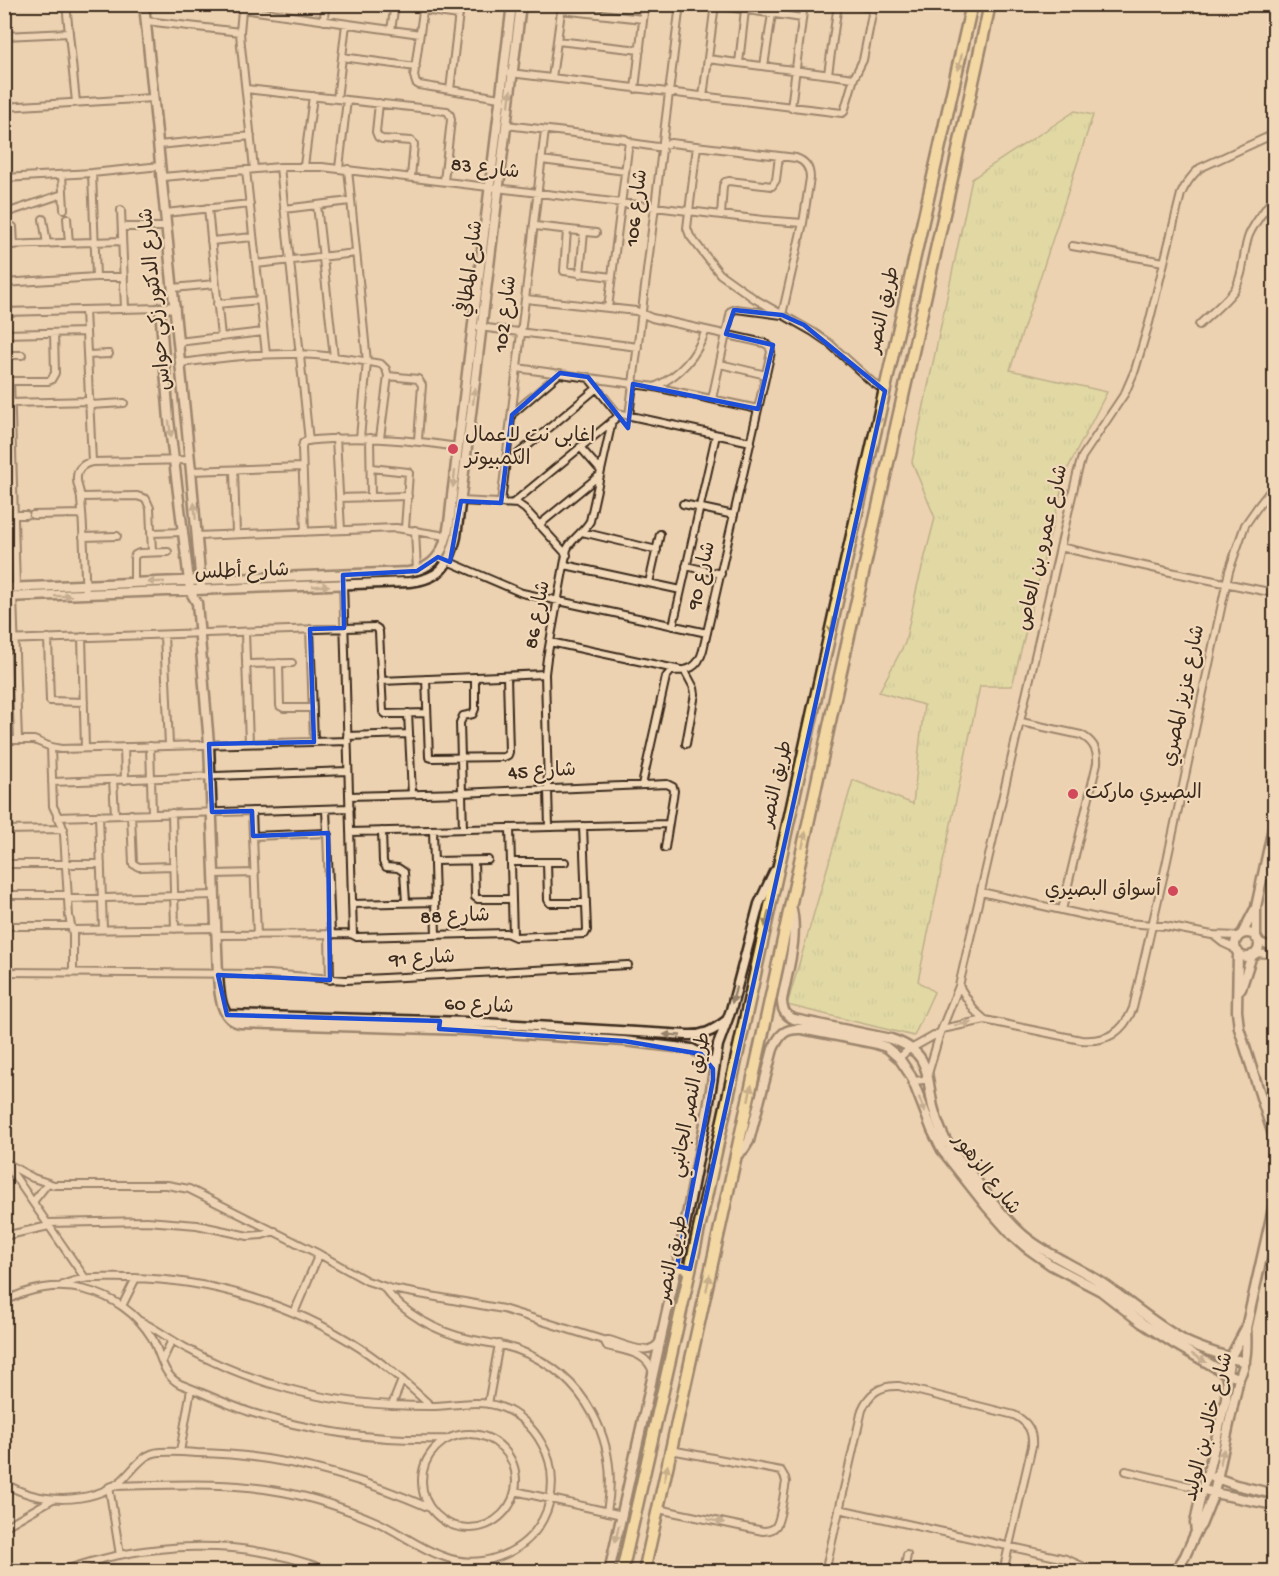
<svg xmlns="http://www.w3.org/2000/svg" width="1279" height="1576" font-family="'Gochi Hand','Playpen Sans Arabic',sans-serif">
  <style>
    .grass { fill: url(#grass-tufts); stroke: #86865a; stroke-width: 1.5 }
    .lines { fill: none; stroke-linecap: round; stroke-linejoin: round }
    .street-casing { stroke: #3b2a1e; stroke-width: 10 }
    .secondary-casing { stroke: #3b2a1e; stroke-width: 13 }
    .highway-casing { stroke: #3b2a1e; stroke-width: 15 }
    .street { stroke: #f0d8b8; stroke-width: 6 }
    .secondary { stroke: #f0d8b8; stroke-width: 8 }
    .highway { stroke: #fadf96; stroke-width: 10 }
    .oneway { fill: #9a845a }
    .oneway2 { fill: #96816b }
    .marked { fill: none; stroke: #1d4ed8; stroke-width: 4.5; stroke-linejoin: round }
    .poi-dot { fill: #d1495b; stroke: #f0d8b8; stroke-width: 2 }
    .labels { text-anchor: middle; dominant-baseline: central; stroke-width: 4.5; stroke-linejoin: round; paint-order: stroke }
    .street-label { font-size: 20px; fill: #3b2a1e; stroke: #f0d8b8 }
    .poi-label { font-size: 20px; fill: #3b2a1e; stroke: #f0d8b8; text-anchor: start }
  </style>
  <defs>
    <pattern id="grass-tufts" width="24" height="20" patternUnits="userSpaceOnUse" patternTransform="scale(1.5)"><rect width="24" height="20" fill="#d2e195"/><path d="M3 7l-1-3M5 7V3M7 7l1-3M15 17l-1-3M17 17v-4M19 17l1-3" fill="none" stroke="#b5c180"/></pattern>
  </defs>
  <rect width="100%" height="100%" fill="#ecd2b0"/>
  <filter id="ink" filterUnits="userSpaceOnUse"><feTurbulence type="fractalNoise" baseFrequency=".0167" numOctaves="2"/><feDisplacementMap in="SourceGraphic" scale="12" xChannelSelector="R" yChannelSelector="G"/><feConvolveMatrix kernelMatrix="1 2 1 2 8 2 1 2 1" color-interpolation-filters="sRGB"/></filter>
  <g filter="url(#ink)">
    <path class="grass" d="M 1075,111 L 1093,115 L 1010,370 L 1107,392 L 1066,472 L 1012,686 L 980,686 L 918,981 L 934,992 L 914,1036 L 787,1005 L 853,780 L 913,804 L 924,705 L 879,692 L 905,643 L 917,587 L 935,518 L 912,462 L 972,179 C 1006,155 1041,134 1075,111 Z"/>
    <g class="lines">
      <g class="street-casing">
        <path id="street" d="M 66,4 L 76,102
          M 206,4 L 420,34
          M 424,4 L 414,76 L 416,83 L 419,85 L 500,98
          M 587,4 L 644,11
          M 844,4 L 873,8
          M 715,5 L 802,18
          M 242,10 L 240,32 L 241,46 L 254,169
          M 423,10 L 459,15
          M 561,10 L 643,19
          M 146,21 L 240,32
          M 324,21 L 325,4
          M 391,30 L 395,4
          M 4,36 L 69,33
          M 557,41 L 640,50
          M 342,57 L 416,67
          M 708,59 L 854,78
          M 739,63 L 745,10
          M 764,66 L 772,14
          M 510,73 L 842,113 L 844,112 L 854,78 L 863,60 L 874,4
          M 828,74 L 838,4
          M 552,78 L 562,4
          M 246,89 L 447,111 L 450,115 L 451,120 L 444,181
          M 635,89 L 645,4
          M 450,90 L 460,4
          M 703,97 L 715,4
          M 337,99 L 346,24
          M 379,103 L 376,132 L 378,137 L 382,139 L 411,141 L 414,144 L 411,177
          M 4,107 L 153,98
          M 791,108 L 804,4
          M 506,125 L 625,139 L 631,143 L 657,147 L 671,143 L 796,158 C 805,161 810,167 810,178 L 803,223 L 782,315 L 736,309 L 731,311 L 712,399
          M 158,145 L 251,136
          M 697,146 L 687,228 L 690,236 L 720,274 L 755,299 L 813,332 L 829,343 L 872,382 L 885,391
          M 542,160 L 625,171
          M 304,166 L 313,96
          M 280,167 L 309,441
          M 339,168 L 347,100
          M 348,169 L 367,362 L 360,438
          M 246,170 L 266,354
          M 92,173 L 96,277
          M 62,175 L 64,209
          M 162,177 L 280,167 L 322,167 L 763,220 L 803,223
          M 4,178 L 92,173 L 161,166
          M 317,205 L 334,357
          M 208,208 L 221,337
          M 284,209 L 350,201
          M 121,210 L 125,309
          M 12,211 L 63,194
          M 165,213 L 250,204
          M 721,215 L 723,186 L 725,182 L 729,181 L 772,186 L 776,180 L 779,156
          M 67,218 L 69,243
          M 43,219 L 47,244
          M 535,226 L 596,233
          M 13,227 L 14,245
          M 122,227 L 167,227
          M 567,230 L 564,271 L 612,277
          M 211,241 L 253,237
          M 4,245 L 122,241
          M 1072,246 L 1164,262
          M 256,264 L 356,253
          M 580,274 L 584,232
          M 4,283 L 96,277 L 124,277
          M 173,288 L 215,284
          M 526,299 L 636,311 L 652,318 L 764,343 L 769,346 L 771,352 L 703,650 C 698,668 689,671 671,671 L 666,677 L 642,785
          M 217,304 L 260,300
          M 608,308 L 629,141
          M 85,310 L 92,462
          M 4,312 L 160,308
          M 1199,325 C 1210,314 1227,301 1235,289 C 1245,272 1242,253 1249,235 C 1255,221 1266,209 1274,197
          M 479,327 L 638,347
          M 4,334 L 86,332
          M 178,342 L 263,332
          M 4,355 L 22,355
          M 88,355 L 109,354
          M 180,363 C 219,358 257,353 297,354 C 325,355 353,359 381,364 L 386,369 L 388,376 L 380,438
          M 720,364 L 766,375
          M 517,368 L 655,387 L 758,409
          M 388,376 L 418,379 L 422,385 L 418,440
          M 588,377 L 617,413 L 751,442
          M 4,381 L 48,381 L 51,380 L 55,373 L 54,333
          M 10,381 L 16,588
          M 655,387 C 681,374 696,357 706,330
          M 10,403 L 90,401
          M 90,405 L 124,403
          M 512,414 L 560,373
          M 629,416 L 680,4
          M 336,438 L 341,530
          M 370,438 L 371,497
          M 580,447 L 601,471
          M 506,464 L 597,388
          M 371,468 L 408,472 L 409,473 L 405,528
          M 234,470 L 236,534
          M 191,471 L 302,467
          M 81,497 L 137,496 L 146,499 L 150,508 L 152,552
          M 339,498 L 408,496
          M 461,501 L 518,504 L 525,509 L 567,555
          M 501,503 L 545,130
          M 513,503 L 621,414
          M 683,504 L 734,515
          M 14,515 L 26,515
          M 33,515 L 82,514
          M 539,525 L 600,475
          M 415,530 L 417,571
          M 305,532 L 302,448 L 303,443 L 306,441 C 357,435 407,439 458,447
          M 582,532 L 657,550
          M 151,533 L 184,532
          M 197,536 L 396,528 L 446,536
          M 83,537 L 117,536
          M 1060,547 L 1175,573 L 1274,593
          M 438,557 L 522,593 L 707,633
          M 565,565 L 681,590
          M 686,566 L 721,574
          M 343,581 L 353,935
          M 134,583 L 134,559 L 135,555 L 139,553 L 168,552
          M 649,583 L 660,534
          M 86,595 C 84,563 84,531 81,500 C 81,492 76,484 77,477 C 77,468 85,463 92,462 L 190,460
          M 13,597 L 18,740
          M 673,626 L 716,435
          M 310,629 L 314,742
          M 245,632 L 249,743
          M 164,635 L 169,745
          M 82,637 L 85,748
          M 48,638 L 50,701 L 84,702
          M 4,640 L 375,627 L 378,629 L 379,632 L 383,712 L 386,714 L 427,713
          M 550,642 L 685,671 L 694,688 L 695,694 L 686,744
          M 279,663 L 280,706 L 284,708 L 313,708
          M 246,664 L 292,663
          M 426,679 L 429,757 L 432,758 L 504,757 L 508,755 L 509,752 L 507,676
          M 381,681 L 545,674
          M 408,713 L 412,794
          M 1021,722 L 1081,735 C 1093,741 1098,750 1097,763 L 1062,910
          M 347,736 L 409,734
          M 4,740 L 34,740 L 51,747 L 61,749 L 348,741
          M 150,746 L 152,813
          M 51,747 L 53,806 L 62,825 L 64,834 L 69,916 L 73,934 L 73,973
          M 124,747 L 125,780
          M 113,780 L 115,814
          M 52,782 L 348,771
          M 349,796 L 461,793 L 667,784 L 673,787 L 674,791 L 665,848
          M 326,809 L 331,934
          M 252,811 L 257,935
          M 172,813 L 175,929
          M 131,814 L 133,864 L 139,867 L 173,866
          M 99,815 L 103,929
          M 57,817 L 350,808
          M 549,827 L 545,674 L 547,658 L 567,549 C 573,537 584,532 590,521 L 612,421
          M 510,828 L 513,936
          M 463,829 L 460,723 L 463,716 L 473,714 L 475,709 L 475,677
          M 4,830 L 64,829
          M 433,830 L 436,935
          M 382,831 L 383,862 L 386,867 L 398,868 L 404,872 L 406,902
          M 350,832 L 668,824
          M 253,836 L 328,833
          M 434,861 L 488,860
          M 474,861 L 475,897 L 478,899 L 511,899
          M 511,862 L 565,862
          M 547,862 L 548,900 L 550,903 L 586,903
          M 4,864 L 101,864
          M 214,874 L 255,873
          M 1263,877 L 1274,874
          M 981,892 L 1115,922 L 1165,926 L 1212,935 L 1238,936
          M 4,895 L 67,895
          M 68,899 L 215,895
          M 352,904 L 435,902
          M 4,926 L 70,926
          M 72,930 L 217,928
          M 329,934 L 330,980
          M 217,935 L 351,934 L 357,937 L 506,933 L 515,937 L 585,934 L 587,930 L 583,826
          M 1213,935 L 1223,943 L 1236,949
          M 1258,941 L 1274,948
          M 1255,953 L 1267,954 L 1274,953
          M 4,972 L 269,974 L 346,980 L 628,965
          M 959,986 L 974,1010 L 985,1020
          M 942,1029 L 985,1020 L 1081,1040 C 1107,1042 1123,1033 1133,1008 L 1166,865 L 1229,571 L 1245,525 L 1259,505 L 1274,486
          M 899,1058 L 907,1051 L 939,1033
          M 913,1081 L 924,1080 L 928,1074 L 940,1033 L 959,986 L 1077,474 L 1082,457 L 1125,393 L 1135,370 L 1149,323 L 1181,194 C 1186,183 1191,176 1200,168 L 1274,134
          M 4,1162 L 33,1178 L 54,1185 L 167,1185 L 189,1189 L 319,1254 L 367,1281 L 392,1289 L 503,1309 L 606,1341
          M 7,1165 L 85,1278
          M 33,1202 L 48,1183
          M 47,1223 L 147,1221 L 197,1225 L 248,1236 L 262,1235 L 275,1231
          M 4,1236 L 49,1226
          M 63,1285 C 84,1275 107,1278 130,1278 C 210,1279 293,1304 360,1348 C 386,1365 408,1385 431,1406
          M 384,1288 C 404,1314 437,1332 469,1339 C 486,1343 502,1344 518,1350 C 586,1375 620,1442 607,1512
          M 4,1302 C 54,1272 122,1288 152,1338 C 161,1354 162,1375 180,1384 C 204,1393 228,1405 253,1413 C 316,1433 382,1441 448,1439
          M 122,1306 L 136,1278
          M 294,1313 L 319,1254
          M 162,1361 L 172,1340
          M 653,1373 C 648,1352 625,1351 607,1346 L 605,1342 L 607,1340 L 609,1340 C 624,1344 649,1358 659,1342
          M 488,1404 L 499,1344
          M 392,1405 L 402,1380
          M422 1481a47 47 0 1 1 94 0a47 47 0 1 1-94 0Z
          M 180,1452 L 191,1389
          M 1126,1471 L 1202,1489
          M 4,1483 C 38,1504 89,1505 121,1481 C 134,1470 142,1453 160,1452 C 172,1451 185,1452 197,1453 C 279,1454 355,1475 430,1508
          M 112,1486 C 169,1485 227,1481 283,1492 C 315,1498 347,1509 377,1522 C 399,1532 419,1548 442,1556 C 479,1571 524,1555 543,1519 C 555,1496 555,1466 542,1444 C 533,1427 517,1412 498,1406 C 477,1399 452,1406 430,1406 C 382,1406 335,1402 289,1389 C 252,1379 218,1366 184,1347 C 169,1339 154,1327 138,1320
          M 109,1487 L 120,1555
          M 515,1491 L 622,1515
          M 658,1509 L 763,1531 C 769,1531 773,1530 776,1526 C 781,1519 784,1491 786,1482 L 785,1478 L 781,1471 L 671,1450
          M 839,1509 L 1066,1559 L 1082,1566 L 1088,1572
          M 4,1527 L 53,1499
          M 59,1572 C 145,1541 245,1536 331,1572
          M 825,1572 L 862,1410 C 869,1393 880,1385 899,1386 L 1014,1415 C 1028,1422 1033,1431 1032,1446 L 1003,1572
          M 904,1572 L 907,1555"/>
      </g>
      <g class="secondary-casing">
        <path id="secondary" d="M 144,4 L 191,471 L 201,585
          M 175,307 L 160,308 L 169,420 L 189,581 L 190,591 L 197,603 L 209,744 L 218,975 C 219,991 220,1020 240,1023 L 466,1030 L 624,1041 L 692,1049 L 701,1054 L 709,1061 L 713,1069
          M 4,588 L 408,572 C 452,567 448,522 453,488 L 512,4
          M 4,597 L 409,582 C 440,579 449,566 456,537 L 521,4
          M 791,905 C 799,936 788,969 782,1000 C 782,1010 785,1015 794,1019 L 891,1039 C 931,1052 926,1074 933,1107 C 937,1122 942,1136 951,1149 C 961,1162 972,1175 982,1188 C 996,1206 1010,1225 1028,1239 C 1051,1257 1078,1267 1102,1283 C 1130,1302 1155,1325 1185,1341 C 1203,1350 1225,1356 1245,1362
          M1235 945a12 12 0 1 1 24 0a12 12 0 1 1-24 0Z
          M 1242,934 L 1254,911
          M 1256,938 L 1256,907 L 1274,823
          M 1238,952 L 1237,1011 L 1239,1028 L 1274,1138
          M 1241,989 L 1252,955
          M 227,1015 L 466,1022 L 687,1035 C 703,1036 713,1031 726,1021
          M 736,1156 L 744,1149 L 749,1141 L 773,1049 C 780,1034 785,1028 802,1029 L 873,1043 L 886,1047 L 891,1051 L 899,1058 L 911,1076 L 932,1130 L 942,1150 L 987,1207 L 1012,1235 L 1027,1248 L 1051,1265 L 1101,1291 L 1142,1323 L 1173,1343 L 1227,1374 L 1239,1378
          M 1214,1477 L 1236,1485 L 1274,1494
          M 1202,1489 L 1214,1493 L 1274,1505
          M 1196,1532 L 1195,1523 L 1202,1489 L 1207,1476 L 1226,1399 L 1227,1374 L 1230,1358 L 1246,1328 L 1274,1204
          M 609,1572 L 677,1266 L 708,1108 L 718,1045 L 731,1010 L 759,904 L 774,872
          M 1175,1572 L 1185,1556 L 1196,1532 L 1201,1525 L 1214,1493 L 1239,1378 C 1247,1363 1247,1345 1246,1328"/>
      </g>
      <g class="highway-casing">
        <path id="highway" d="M 677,1266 L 690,1269
          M 622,1572 L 681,1311 L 836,606 L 972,4
          M 644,1572 L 766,1019 L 837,689 L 951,183 L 990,4"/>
      </g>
      <use href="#street" class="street"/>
      <use href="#secondary" class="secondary"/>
      <use href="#highway" class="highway"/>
    </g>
    <defs><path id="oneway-solid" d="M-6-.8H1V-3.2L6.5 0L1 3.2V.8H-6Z" transform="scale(1.5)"/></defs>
    <g class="oneway">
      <use href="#oneway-solid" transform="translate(960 62) rotate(102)"/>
      <use href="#oneway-solid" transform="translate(880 416) rotate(103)"/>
      <use href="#oneway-solid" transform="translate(832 626) rotate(103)"/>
      <use href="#oneway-solid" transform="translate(804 840) rotate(-78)"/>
      <use href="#oneway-solid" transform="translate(767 919) rotate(102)"/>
      <use href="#oneway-solid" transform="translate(750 1093) rotate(-78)"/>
      <use href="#oneway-solid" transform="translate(708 1283) rotate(-78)"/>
      <use href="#oneway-solid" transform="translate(666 1473) rotate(-78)"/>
    </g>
    <g class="oneway2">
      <use href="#oneway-solid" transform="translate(510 98) rotate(-83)"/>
      <use href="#oneway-solid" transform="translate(474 396) rotate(-83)"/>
      <use href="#oneway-solid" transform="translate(170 429) rotate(83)"/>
      <use href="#oneway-solid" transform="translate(454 479) rotate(97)"/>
      <use href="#oneway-solid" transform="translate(195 511) rotate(-95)"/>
      <use href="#oneway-solid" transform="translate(156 582) rotate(178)"/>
      <use href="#oneway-solid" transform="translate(321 586) rotate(-2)"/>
      <use href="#oneway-solid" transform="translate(63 596) rotate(-2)"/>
      <use href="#oneway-solid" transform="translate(734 995) rotate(105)"/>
      <use href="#oneway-solid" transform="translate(963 1024) rotate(-10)"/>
      <use href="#oneway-solid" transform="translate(672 1035) rotate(-177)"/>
      <use href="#oneway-solid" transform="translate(922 1105) rotate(69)"/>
      <use href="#oneway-solid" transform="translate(1199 1358) rotate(30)"/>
      <use href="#oneway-solid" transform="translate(1222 1457) rotate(-77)"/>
      <use href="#oneway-solid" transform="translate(716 1521) rotate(12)"/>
      <use href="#oneway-solid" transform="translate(617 1534) rotate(102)"/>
    </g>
  </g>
  <path d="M0 0H1279V1576H0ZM 734,310 L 782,315 L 804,325 L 885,391 L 690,1269 L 677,1266 L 713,1080 L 713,1069 L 701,1054 L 624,1041 L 439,1029 L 440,1021 L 227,1015 L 218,975 L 330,980 L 328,833 L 253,836 L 252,811 L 212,812 L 209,744 L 314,742 L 310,629 L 344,628 L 343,575 L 417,571 L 438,557 L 450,562 L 461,501 L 501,503 L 512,415 L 560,373 L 588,377 L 628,428 L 633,384 L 758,409 L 773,345 L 726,334 Z" fill="#ecd2b0" fill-opacity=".55" fill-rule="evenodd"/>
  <path class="marked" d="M 734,310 L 782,315 L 804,325 L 885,391 L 690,1269 L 677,1266 L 713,1080 L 713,1069 L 701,1054 L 624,1041 L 439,1029 L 440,1021 L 227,1015 L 218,975 L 330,980 L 328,833 L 253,836 L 252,811 L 212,812 L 209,744 L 314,742 L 310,629 L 344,628 L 343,575 L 417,571 L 438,557 L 450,562 L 461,501 L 501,503 L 512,415 L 560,373 L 588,377 L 628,428 L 633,384 L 758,409 L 773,345 L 726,334 Z"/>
  <g class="poi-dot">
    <circle cx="453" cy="449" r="6"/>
    <circle cx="1073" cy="794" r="6"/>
    <circle cx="1173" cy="891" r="6"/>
  </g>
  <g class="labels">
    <g class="street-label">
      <text transform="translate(485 170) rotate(7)">شارع 83</text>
      <text transform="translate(638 208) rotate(-83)">شارع 106</text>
      <text transform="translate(472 269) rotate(-83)">شارع المطافي</text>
      <text transform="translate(157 299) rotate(-96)">شارع الدكتور زكي حواس</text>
      <text transform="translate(885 310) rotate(-77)">طريق النصر</text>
      <text transform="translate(507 314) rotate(-83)">شارع 102</text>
      <text transform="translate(1044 548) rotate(-77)">شارع عمرو بن العاص</text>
      <text transform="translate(242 573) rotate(-2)">شارع أطلس</text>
      <text transform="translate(703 576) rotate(-77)">شارع 90</text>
      <text transform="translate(539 615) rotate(-79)">شارع 86</text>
      <text transform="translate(1185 696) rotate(-78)">شارع عزيز المصري</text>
      <text transform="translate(542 773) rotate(-3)">شارع 45</text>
      <text transform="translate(778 784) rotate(-77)">طريق النصر</text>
      <text transform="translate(455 918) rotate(-2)">شارع 88</text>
      <text transform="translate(422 960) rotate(-3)">شارع 91</text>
      <text transform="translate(479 1007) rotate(3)">شارع 60</text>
      <text transform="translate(692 1105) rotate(-79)">طريق النصر الجانبي</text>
      <text transform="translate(985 1175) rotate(52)">شارع الزهور</text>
      <text transform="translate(674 1259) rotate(-78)">طريق النصر</text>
      <text transform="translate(1210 1427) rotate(-76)">شارع خالد بن الوليد</text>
    </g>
    <g class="poi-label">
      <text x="465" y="437">اغابى نت لاعمال<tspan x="465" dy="23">الكمبيوتر</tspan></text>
      <text x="1085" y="794">البصيري ماركت</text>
      <text x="1161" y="891" text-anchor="end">أسواق البصيري</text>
    </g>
  </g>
  <rect width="1279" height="1576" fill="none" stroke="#f0d8b8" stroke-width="24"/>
  <rect x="12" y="12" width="1255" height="1552" fill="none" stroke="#3b2a1e" stroke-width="2" filter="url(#ink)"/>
</svg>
